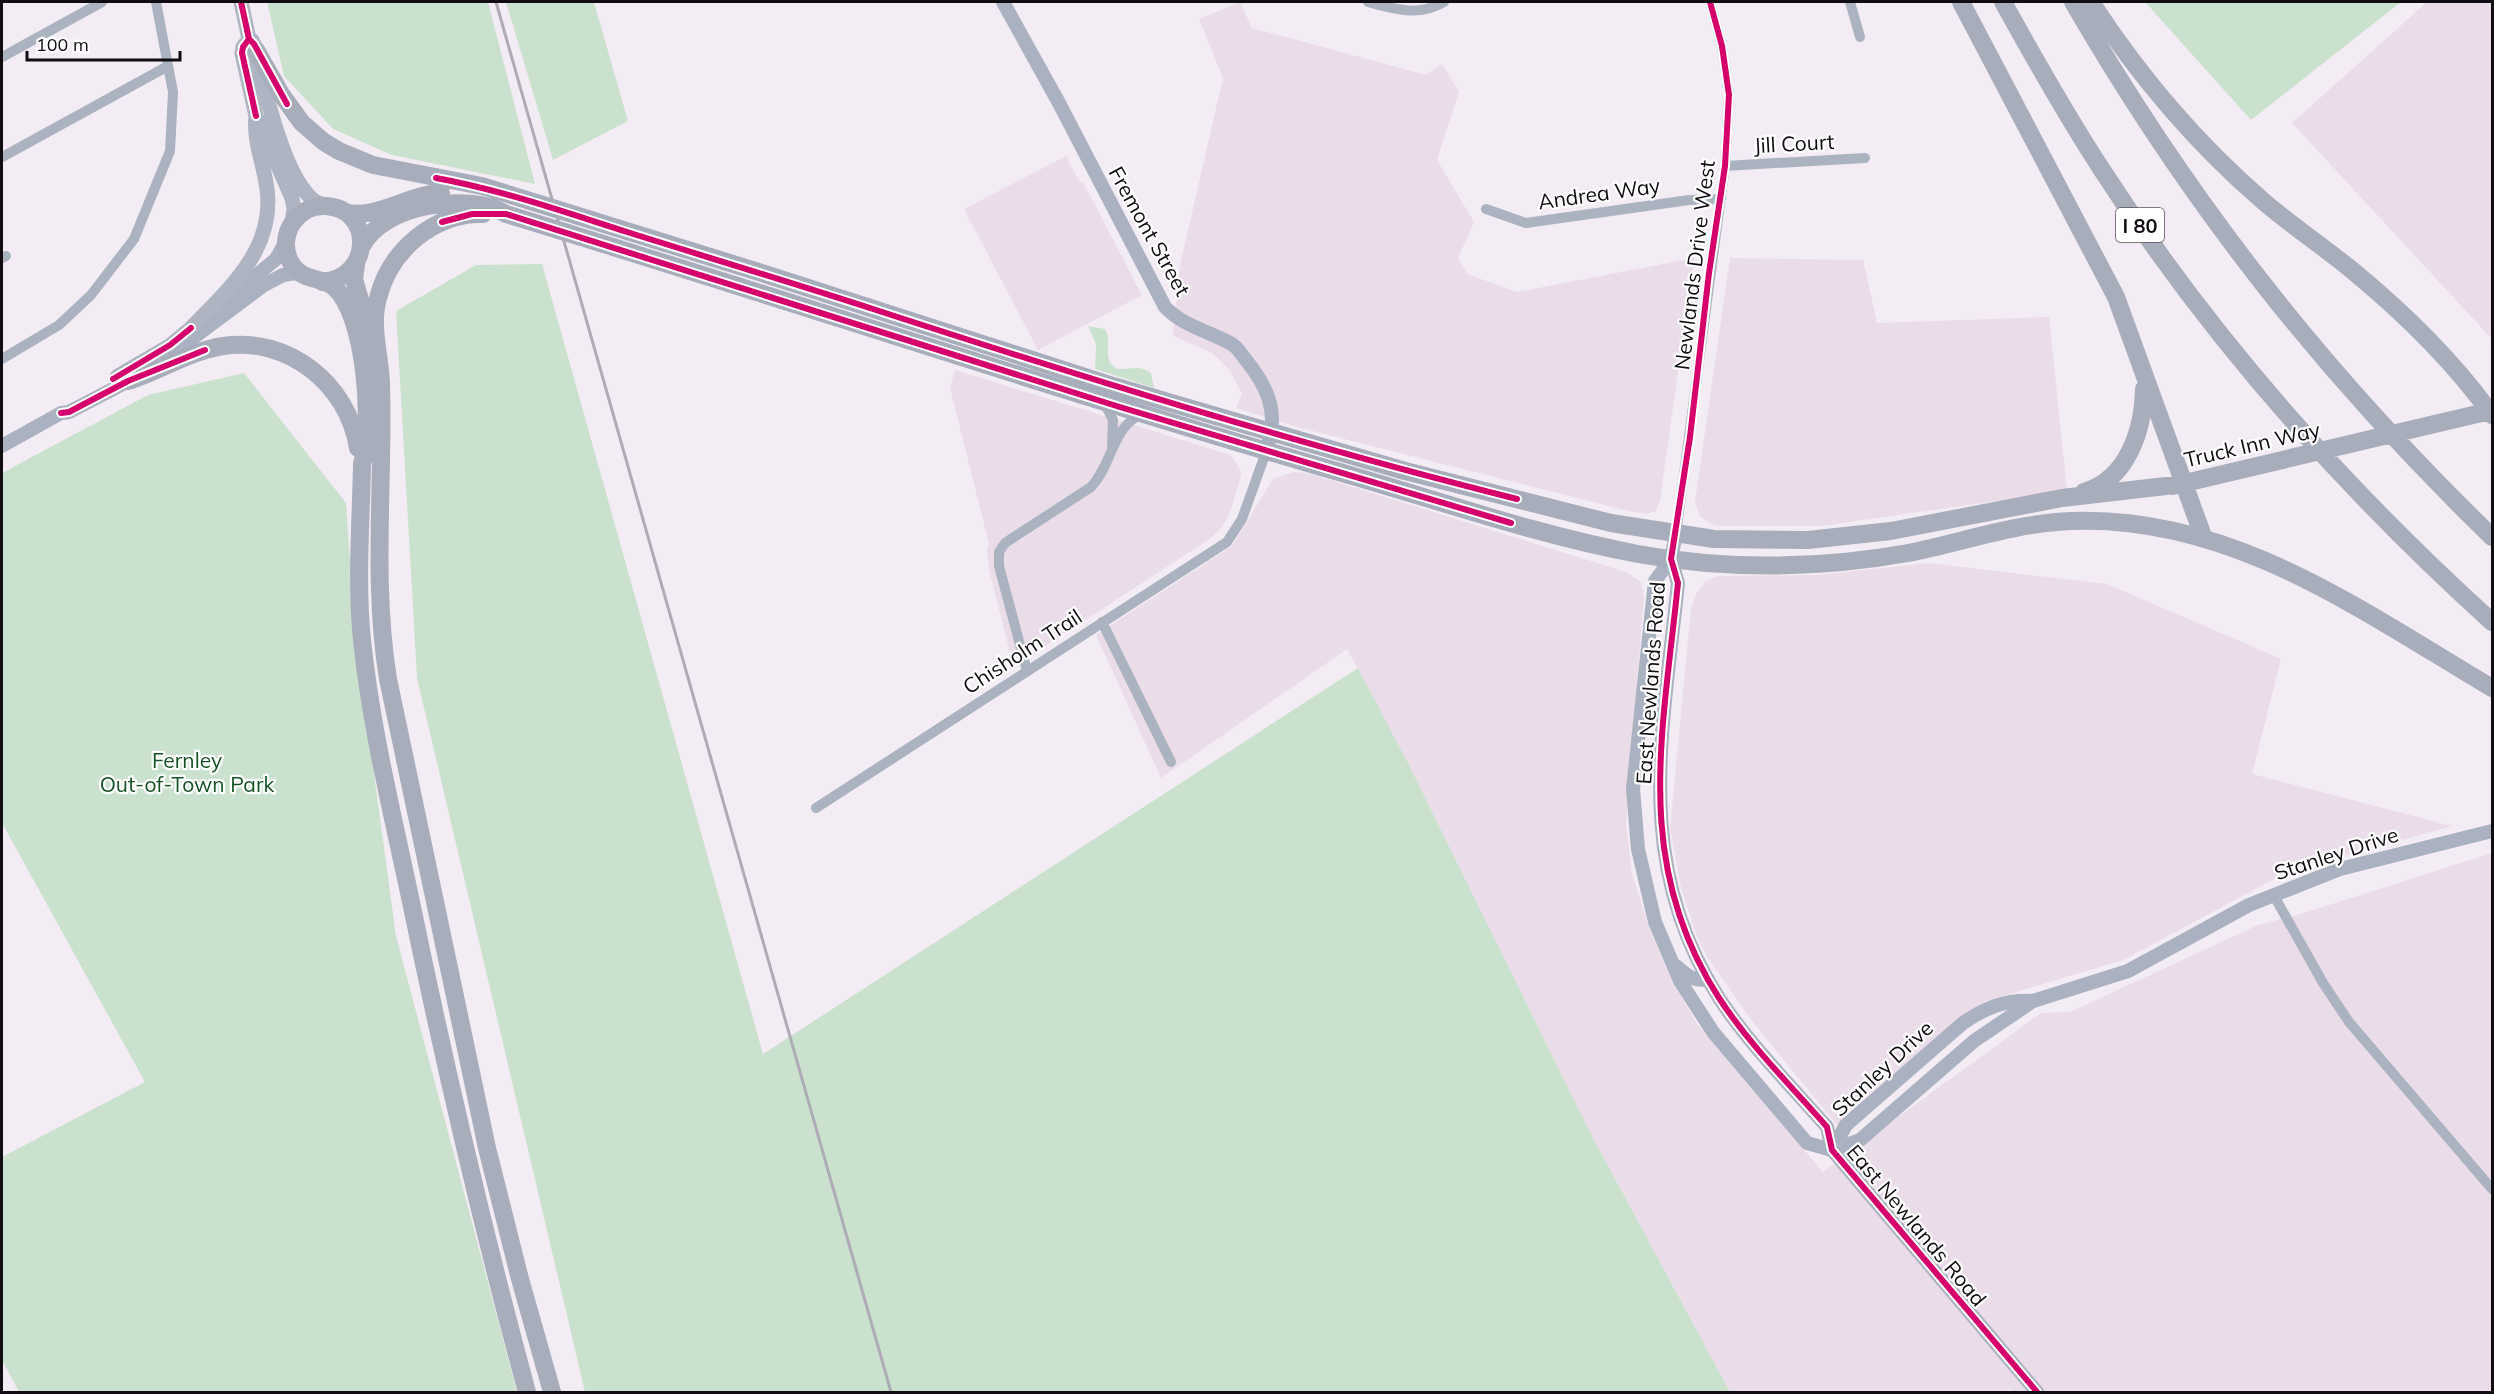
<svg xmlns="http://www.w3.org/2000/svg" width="2494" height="1394" font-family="Mulish,sans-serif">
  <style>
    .built { fill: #ebdcea }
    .green { fill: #cae2cd }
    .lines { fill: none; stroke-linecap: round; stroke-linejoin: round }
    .street { stroke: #abb3c0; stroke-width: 10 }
    .secondary { stroke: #aab1c0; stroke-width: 14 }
    .primary { stroke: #aeb4c1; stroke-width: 15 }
    .highway { stroke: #a8adbc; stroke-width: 18 }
    .rail { stroke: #adacb6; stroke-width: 3 }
    .cycleway-casing { stroke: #fff; stroke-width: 10 }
    .cycleway { stroke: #d6006c; stroke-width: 6 }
    .labels { text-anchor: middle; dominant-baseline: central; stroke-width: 4.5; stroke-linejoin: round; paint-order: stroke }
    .shield { fill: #fff; stroke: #585558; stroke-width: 1.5 }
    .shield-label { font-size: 20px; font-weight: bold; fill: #110c11 }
    .street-label { font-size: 21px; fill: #110c11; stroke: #fff }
    .park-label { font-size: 21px; fill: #165324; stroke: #fff }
  </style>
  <rect width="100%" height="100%" fill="#f4ecf4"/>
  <path class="built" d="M 1240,2 L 1252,28 L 1426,75 L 1442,64 L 1459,92 L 1437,160 L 1474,222 L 1458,258 L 1467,274 L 1517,292 L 1694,258 L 1660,500 L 1656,511 L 1645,514 L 1628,511 L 1297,427 L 1236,408 L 1242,394 L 1229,369 L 1211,352 L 1173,336 L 1180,265 L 1223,78 L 1199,19 Z
    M 2427,2 L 2492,2 L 2492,339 L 2292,123 Z
    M 1066,156 L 1079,181 L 1083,182 L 1142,295 L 1038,350 L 964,209 Z
    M 1730,258 L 1863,260 L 1877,323 L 2049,317 L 2067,491 L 1821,526 L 1715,526 L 1700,517 L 1695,502 Z
    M 955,370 L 1231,455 L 1241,471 L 1241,475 L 1231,510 L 1223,526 L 1211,538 L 1044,647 L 1012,661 L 989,570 L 987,549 L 989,544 L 950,388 Z
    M 1293,472 L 1308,473 L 1626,572 L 1641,582 L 1644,597 L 1626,823 L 1632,874 L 1650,930 L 1672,981 L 1697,1024 L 1823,1172 L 2041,1013 L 2070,1012 L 2258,925 L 2304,913 L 2492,853 L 2492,1392 L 2013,1392 L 2011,1389 L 2005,1392 L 1730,1392 L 1591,1134 L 1408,763 L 1347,649 L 1161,778 L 1096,635 L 1232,546 L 1273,479 Z
    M 1929,563 L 2107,584 L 2281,659 L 2252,774 L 2452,826 L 2287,872 L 2123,960 L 1986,1001 L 1837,1125 L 1752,1021 L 1707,957 L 1697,937 L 1681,888 L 1670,828 L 1691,609 L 1696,594 L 1706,581 L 1718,576 L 1817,575 Z"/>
  <path class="green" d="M 267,2 L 488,2 L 535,184 L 392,155 L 333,129 L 284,76 Z
    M 506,2 L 594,2 L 628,121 L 553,160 Z
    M 2145,2 L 2401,2 L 2251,120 Z
    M 542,264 L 763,1054 L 1358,668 L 1408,763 L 1591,1134 L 1730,1392 L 585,1392 L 417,678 L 396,311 L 476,265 Z
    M 1088,326 L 1105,329 C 1114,346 1100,358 1117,369 C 1130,370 1139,364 1151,373 L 1154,388 L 1095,369 L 1096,344 Z
    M 244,373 L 346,503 L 355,634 L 396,936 L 517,1392 L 19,1392 L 2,1360 L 2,1157 L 145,1082 L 2,823 L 2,473 L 148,395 Z"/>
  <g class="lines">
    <path class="street" d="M 1368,2 C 1394,9 1419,17 1444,2
      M 1850,2 L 1860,37
      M 2,57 L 102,2
      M 2,157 L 168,66
      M 1725,166 L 1865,158
      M 1486,209 L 1526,223 L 1689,200 L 1720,199
      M 2,258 L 6,256
      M 2,359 L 59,325 L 91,295 L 134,239 L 170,151 L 173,92 L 156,2
      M 1105,404 L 1113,420 L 1112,449
      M 1676,534 L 1725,166 L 1729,95 L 1722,46 L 1710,2
      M 1102,622 L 1171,762
      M 1027,671 L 999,566 L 999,552 L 1005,543 L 1091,487 C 1112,465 1112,428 1141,414
      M 816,808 L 1227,542 L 1242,519 L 1266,452
      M 2273,894 L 2323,983 L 2349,1022 L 2492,1189"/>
    <path class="secondary" d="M 1003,2 L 1059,103 L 1165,307 C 1183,326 1208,331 1230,343 C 1237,346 1241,354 1246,360 C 1266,385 1278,409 1269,441
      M 223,303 L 276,259 L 286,241
      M 165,359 L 264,285 L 283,275 L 296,273 L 303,276
      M 117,376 L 170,345 L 198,322
      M 2,446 L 61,413 L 69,412 L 136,377
      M 1676,534 L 1671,559 L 1678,583 C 1663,732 1632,863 1719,998 C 1749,1044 1790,1085 1827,1127 L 1832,1150 L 2037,1392
      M 1671,559 L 1655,581 L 1633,789 L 1638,849 L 1655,922 L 1680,981 L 1713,1032 L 1807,1143 L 1832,1150
      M 1676,966 C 1686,975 1694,982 1708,979
      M 1832,1150 L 1860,1140 L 1974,1041 L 2033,1001 L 2128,971 L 2249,905 L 2340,869 L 2492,831
      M 1832,1150 L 1846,1125 L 1963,1023 C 1985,1008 2006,999 2033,1001"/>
    <path class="primary" d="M 241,2 L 249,39 L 252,40 L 256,50 C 264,88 282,169 310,197 C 314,202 320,204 326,206
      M 249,39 L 243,47 L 242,53 L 256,116 L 292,198 L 294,209 L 292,223
      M 191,328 C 229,289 275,249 267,189 C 264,165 253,140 256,116"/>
    <path class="highway" d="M 1961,2 L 2116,297 L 2203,536
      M 2003,2 C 2034,58 2066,115 2102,170 C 2210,337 2345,489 2492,622
      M 2073,2 C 2190,204 2324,374 2492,537
      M 2091,2 C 2139,76 2196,143 2263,201 C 2292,226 2324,247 2353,271 C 2404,313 2453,361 2492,415
      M 256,50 L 281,94 L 302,123 L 324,142 L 339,151 L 373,165 L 482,186 L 762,273 L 1113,386 L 1405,471 L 1611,523 L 1714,539 L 1808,540 L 1891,531 L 2062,498 L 2183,484
      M 345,212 C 373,221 410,194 441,193
      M 483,214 C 434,213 390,250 378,298 C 370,326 380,355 381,383 C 384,482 372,581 388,679 L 487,1148 L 520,1279 L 552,1392
      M 362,246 C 383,204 468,192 506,214 C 780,297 1051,389 1325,468 C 1429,497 1532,534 1638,554 C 1726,570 1820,569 1908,553 C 1963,542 2016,523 2072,521 C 2231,515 2362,611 2492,688
      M 356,265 L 354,279 L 369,331
      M 322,282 C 373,278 374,209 326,206 C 298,204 278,234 289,259 C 300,283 319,275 334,287 C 366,315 373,425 362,464 C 361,522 356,582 362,640 C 371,728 393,816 411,902 C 445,1067 483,1230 527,1392
      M 128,381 C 160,371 190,351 223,346 C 288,336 348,384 358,448
      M 2172,486 L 2490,411
      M 2084,492 C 2128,479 2143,430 2144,389"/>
    <path class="rail" d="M 496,2 L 891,1392"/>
    <g class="cycleway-casing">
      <path id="cycleway" d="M 241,2 L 249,39 L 254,44 L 287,104
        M 1710,2 L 1722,46 L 1729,95 L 1725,166 L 1709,273 L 1690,437 L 1671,559 L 1678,583 C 1663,732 1632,863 1719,998 C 1749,1044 1790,1085 1827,1127 L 1832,1150 L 2037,1392
        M 249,39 L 243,47 L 242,53 L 256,116
        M 436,178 C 502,190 564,212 627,232 C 710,258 793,283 876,310 C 1088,379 1301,445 1517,499
        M 442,222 L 472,214 L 506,214 L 1123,408 L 1511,523
        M 113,379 L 170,345 L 191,328
        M 61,413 L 69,412 L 128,381 L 205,350"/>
    </g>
    <use href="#cycleway" class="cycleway"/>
  </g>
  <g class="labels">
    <rect class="shield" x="2116" y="208" width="48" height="34" rx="4.5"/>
    <g class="shield-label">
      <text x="2140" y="225">I 80</text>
    </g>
    <g class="street-label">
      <text transform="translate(1794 143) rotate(-3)">Jill Court</text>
      <text transform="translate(1599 193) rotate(-8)">Andrea Way</text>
      <text transform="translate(1150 231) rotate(61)">Fremont Street</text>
      <text transform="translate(1694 265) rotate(-83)">Newlands Drive West</text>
      <text transform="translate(2252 444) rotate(-13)">Truck Inn Way</text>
      <text transform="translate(1022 651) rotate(-33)">Chisholm Trail</text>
      <text transform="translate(1650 683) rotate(-86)">East Newlands Road</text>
      <text transform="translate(2336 853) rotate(-18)">Stanley Drive</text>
      <text transform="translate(1882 1068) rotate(-43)">Stanley Drive</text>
      <text transform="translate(1917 1225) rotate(50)">East Newlands Road</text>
    </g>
    <g class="park-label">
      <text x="187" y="760">Fernley<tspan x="187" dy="24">Out-of-Town Park</tspan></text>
    </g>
  </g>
  <rect width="2494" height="1394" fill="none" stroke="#110c11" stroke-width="6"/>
  <path d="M27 51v9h153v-9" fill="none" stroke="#110c11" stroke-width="3"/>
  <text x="36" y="51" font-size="18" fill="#110c11" stroke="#ffffff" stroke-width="4.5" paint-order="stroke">100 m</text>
</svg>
